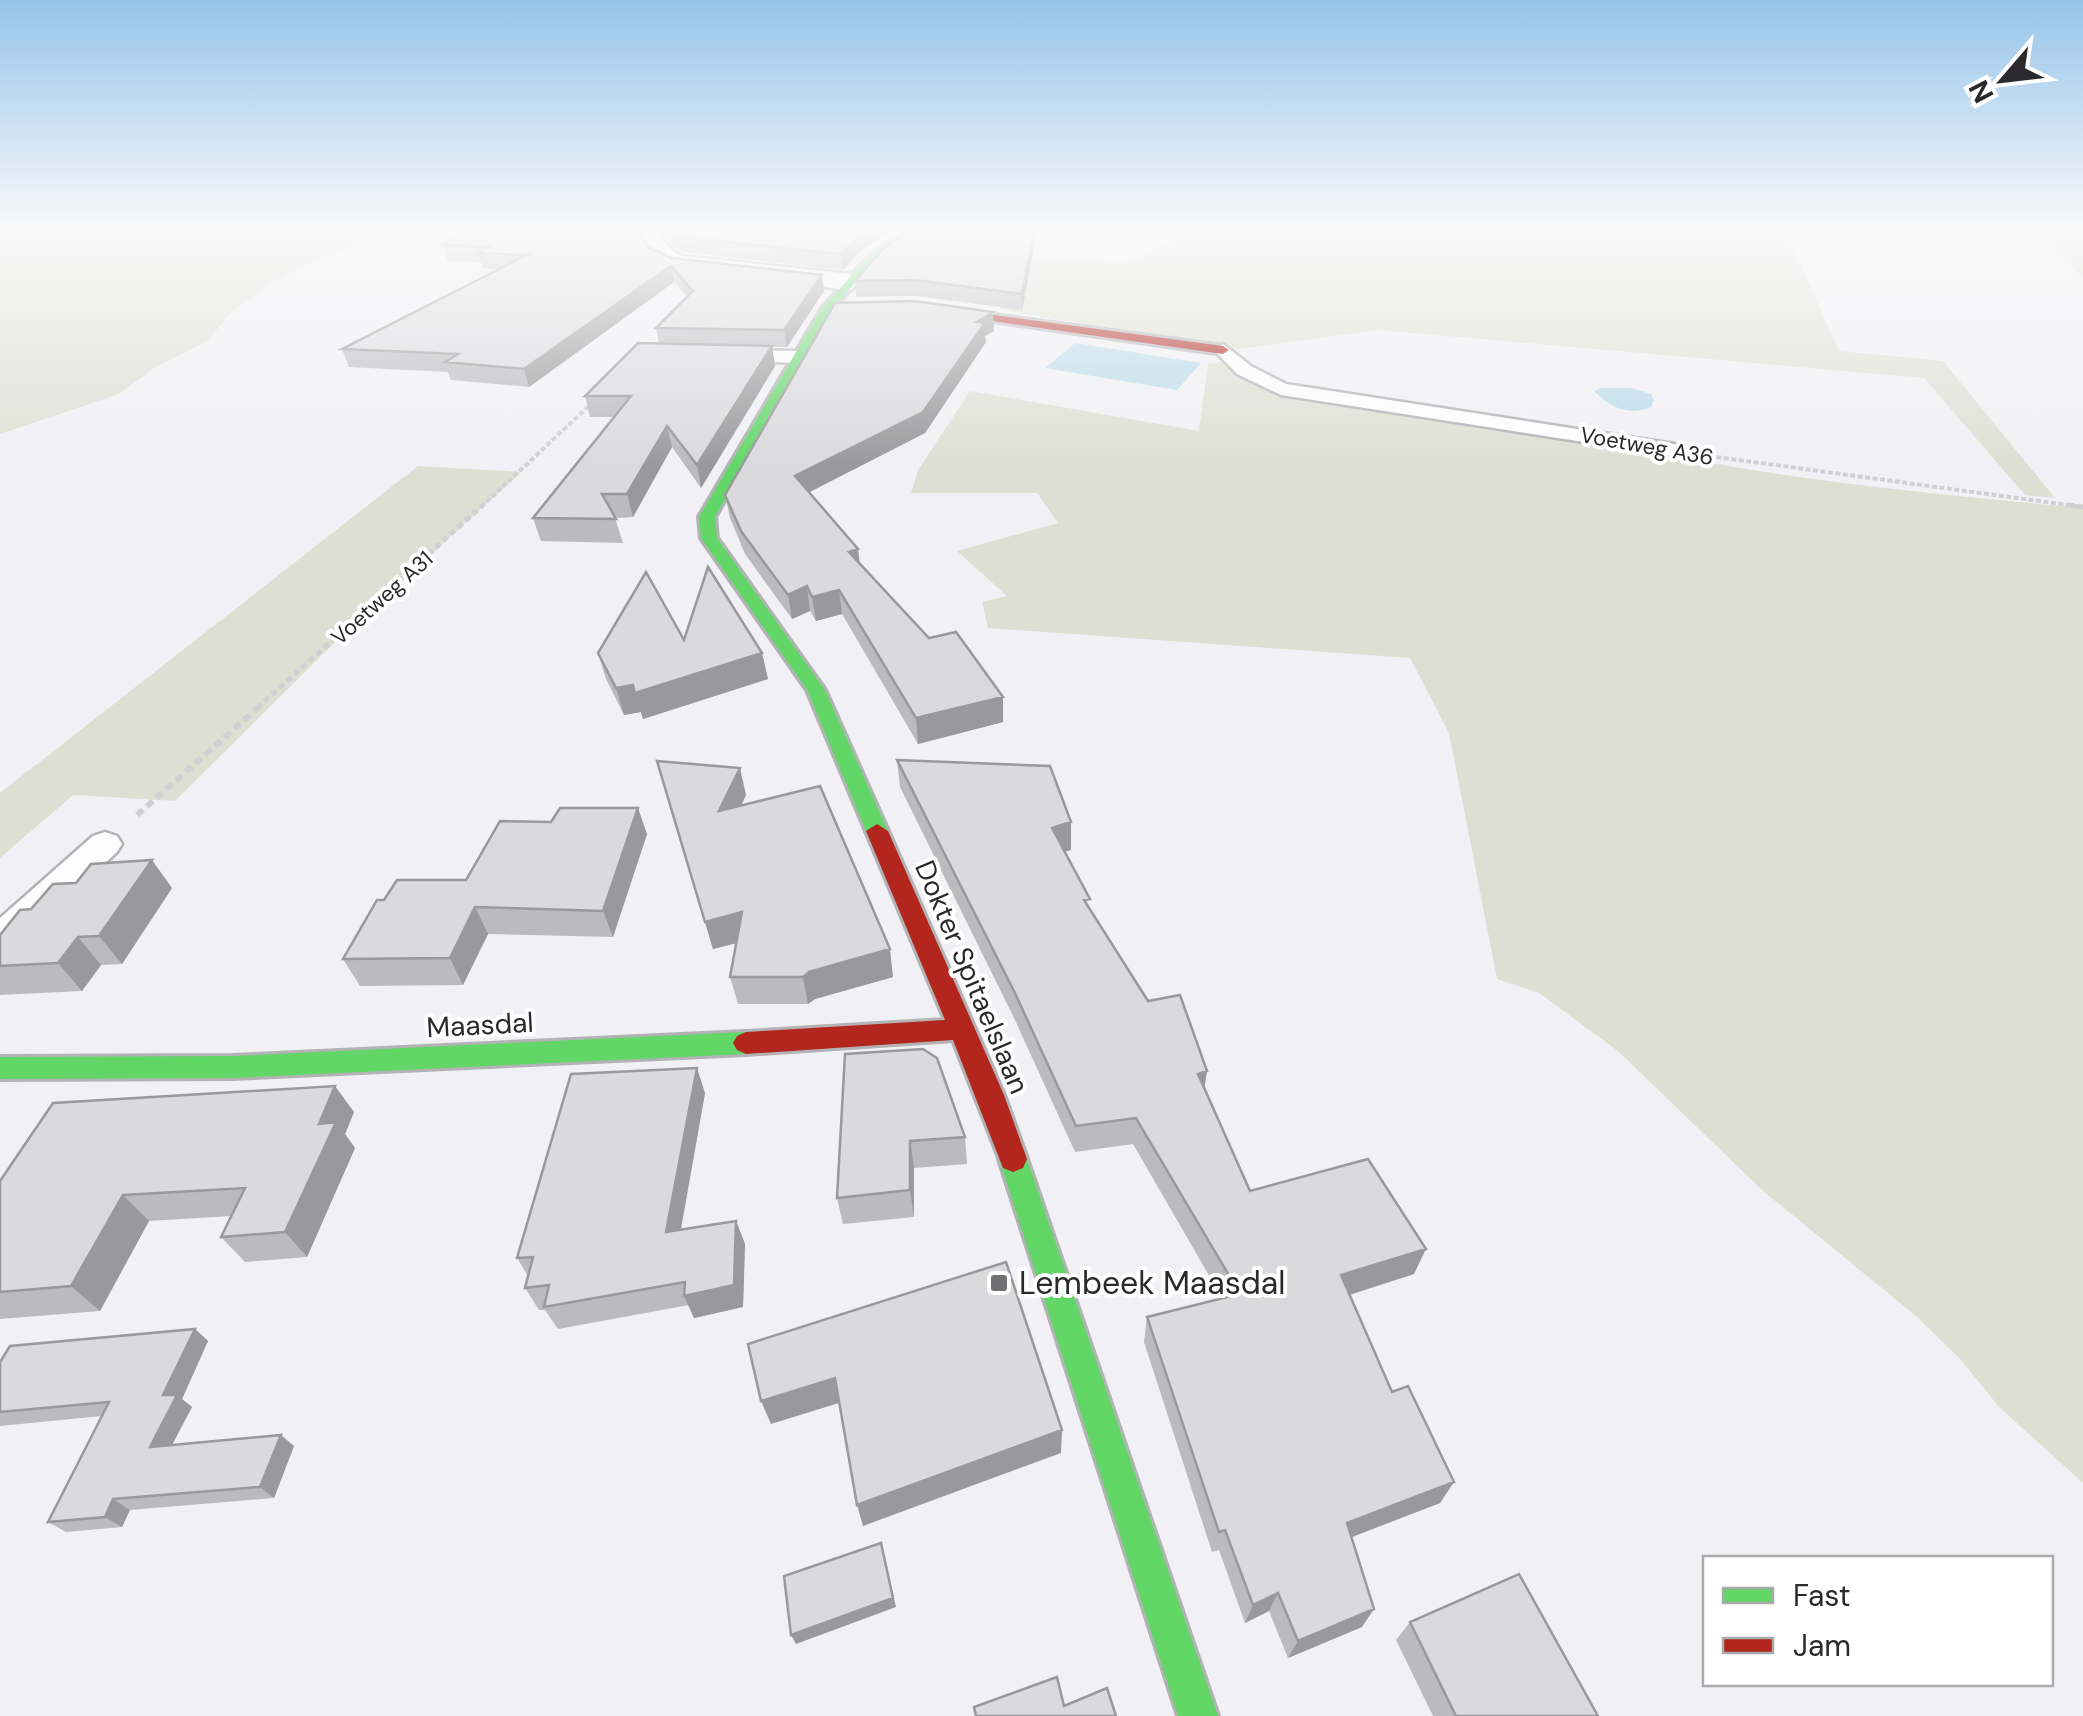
<svg xmlns="http://www.w3.org/2000/svg" width="2083" height="1716" font-family="'DM Sans',sans-serif">
  <style>
    .green { fill: #dedfd3 }
    .water { fill: #badbea }
    .lines { fill: none; stroke-linecap: round; stroke-linejoin: round }
    .lane-casing { stroke: #b3b3b6; stroke-width: 5 }
    .street-casing { stroke: #b3b3b6; stroke-width: 5 }
    .fast-casing { stroke: #b3b3b6; stroke-width: 6 }
    .jam-casing { stroke: #b3b3b6; stroke-width: 6 }
    .path-far3 { stroke: #d0d0d2; stroke-width: 2.5; stroke-dasharray: 4 2.5; stroke-linecap: butt }
    .path-far2 { stroke: #d0d0d2; stroke-width: 4; stroke-dasharray: 5 2.5; stroke-linecap: butt }
    .path-far1 { stroke: #d0d0d2; stroke-width: 5; stroke-dasharray: 6 4; stroke-linecap: butt }
    .path { stroke: #d0d0d2; stroke-width: 6; stroke-dasharray: 8 5; stroke-linecap: butt }
    .lane { fill: #fdfdfe; fill-rule: evenodd }
    .street { fill: #fdfdfe; fill-rule: evenodd }
    .fast { fill: #63d668; fill-rule: evenodd }
    .jam { fill: #b3261e; fill-rule: evenodd }
    .wall { fill: #bbbbbe }
    .shaded-wall { fill: #99999b }
    .building { fill: #dadadd; stroke: #99999b; stroke-width: 2.5 }
    .poi-dot { fill: #707072; stroke: #fff; stroke-width: 4 }
    .labels { text-anchor: middle; dominant-baseline: central; stroke-width: 8; stroke-linejoin: round; paint-order: stroke }
    .far-street-label { font-size: 22px; fill: #2a2a2c; stroke: #fff }
    .street-label { font-size: 28px; fill: #2a2a2c; stroke: #fff }
    .near-poi-label { font-size: 32px; fill: #2a2a2c; stroke: #fff; text-anchor: start }
  </style>
  <rect width="100%" height="100%" fill="#f1f1f5"/>
  <path class="green" d="M 0,227 L 294,227 L 403,233 L 326,256 L 272,282 L 229,314 L 209,340 L 154,368 L 119,394 L 0,434 Z
    M 1070,227 L 1765,227 L 1785,230 L 1839,351 L 1943,361 L 2055,498 L 2025,495 L 1924,378 L 1379,330 L 1231,350 L 998,309 L 1021,292 L 1031,259 L 1129,263 L 1183,235 Z
    M 2028,227 L 2083,227 L 2083,277 Z
    M 1224,362 C 1298,418 1392,406 1480,420 C 1575,436 1669,457 1765,472 C 1870,488 1977,498 2083,508 L 2083,1483 L 1999,1407 L 1961,1360 L 1916,1316 L 1762,1190 L 1618,1051 L 1539,993 L 1497,979 L 1449,733 L 1410,658 L 988,628 L 982,602 L 1007,596 L 957,551 L 1058,523 L 1037,493 L 911,493 L 918,470 L 970,391 L 1199,431 L 1208,364 Z
    M 418,466 L 521,472 L 329,648 L 175,801 L 73,795 L 0,858 L 0,793 Z"/>
  <path class="water" d="M 1075,343 L 1201,363 L 1177,390 L 1045,368 Z
    M 1601,388 L 1631,388 L 1651,394 L 1654,400 L 1651,407 C 1629,417 1610,407 1594,391 Z"/>
  <g class="lines">
    <g class="lane-casing">
      <path id="lane" d="M 1223,344 L 1251,366 L 1286,384 L 1674,444 L 1685,450 L 1674,456 L 1281,395 L 1237,374 L 1214,350 Z
        M 725,350 L 799,351 L 808,357 L 799,363 L 718,360 L 718,352 Z
        M 105,832 L 117,836 L 122,844 L 117,852 L 13,949 L 0,953 L 0,918 L 93,836 Z"/>
    </g>
    <g class="street-casing">
      <path id="street" d="M 633,227 L 655,227 L 671,250 L 682,256 L 850,274 L 863,282 L 850,290 L 676,270 L 654,260 Z"/>
    </g>
    <g class="fast-casing">
      <path id="fast" d="M 915,227 L 926,227 L 876,259 L 831,311 L 715,517 L 717,538 L 825,690 L 888,831 L 877,838 L 866,831 L 807,690 L 701,538 L 699,517 L 822,308 L 870,255 Z
        M 746,1032 L 755,1036 L 759,1043 L 755,1050 L 746,1054 L 232,1078 L 0,1079 L 0,1057 L 232,1056 Z
        M 1013,1146 L 1023,1150 L 1027,1159 L 1218,1716 L 1178,1716 L 999,1159 L 1003,1150 Z"/>
    </g>
    <g class="jam-casing">
      <path id="jam" d="M 919,305 L 1223,346 L 1229,350 L 1223,354 L 915,310 Z
        M 877,824 L 888,831 L 1004,1095 L 1027,1159 L 1023,1168 L 1013,1172 L 1003,1168 L 953,1040 L 746,1054 L 737,1050 L 733,1043 L 737,1036 L 746,1032 L 945,1020 L 866,831 Z"/>
    </g>
    <path class="path-far3" d="M 0,236 L 52,227"/>
    <path class="path-far2" d="M 1709,456 L 2083,507
      M 481,507 L 591,404"/>
    <path class="path-far1" d="M 2068,505 L 2083,507
      M 257,708 L 483,505"/>
    <path class="path" d="M 137,815 L 260,706"/>
    <use href="#lane" class="lane"/>
    <use href="#street" class="street"/>
    <use href="#fast" class="fast"/>
    <use href="#jam" class="jam"/>
  </g>
  <path class="wall" d="M 659,226 L 899,226 L 862,249 L 843,270 L 683,252 L 674,247 Z
    M 1038,226 L 1022,310 L 916,296 L 856,297 L 855,281 Z
    M 443,245 L 648,247 L 671,258 L 822,275 L 824,291 L 787,347 L 772,347 L 775,366 L 701,488 L 672,447 L 633,517 L 615,518 L 623,543 L 541,541 L 533,518 L 614,417 L 590,417 L 585,396 L 659,343 L 656,328 L 687,296 L 674,282 L 529,387 L 451,380 L 448,372 L 349,367 L 342,349 L 499,269 L 483,268 L 481,262 L 448,261 Z
    M 994,331 L 985,336 L 986,342 L 925,433 L 809,492 L 860,563 L 1003,722 L 918,744 L 842,614 L 816,621 L 810,611 L 792,619 L 745,554 L 730,518 L 725,495 Z
    M 684,640 L 762,653 L 768,679 L 643,719 L 641,712 L 624,715 L 606,679 L 598,653 Z
    M 897,760 L 1071,850 L 1064,852 L 1090,909 L 1148,1001 L 1207,1071 L 1204,1088 L 1250,1191 L 1414,1274 L 1350,1295 L 1440,1503 L 1352,1537 L 1362,1627 L 1288,1658 L 1269,1611 L 1245,1623 L 1219,1550 L 1212,1552 L 1144,1342 L 1147,1317 L 1222,1298 L 1133,1144 L 1075,1152 L 1015,1020 L 900,787 Z
    M 657,761 L 746,795 L 741,806 L 893,977 L 815,999 L 808,1004 L 738,1004 L 730,977 L 736,943 L 713,949 Z
    M 647,834 L 613,937 L 488,934 L 463,985 L 360,986 L 343,959 L 466,880 Z
    M 172,888 L 122,964 L 101,965 L 82,991 L 0,995 L 0,935 Z
    M 845,1054 L 965,1137 L 967,1164 L 914,1168 L 914,1217 L 843,1224 L 837,1198 Z
    M 705,1093 L 681,1230 L 736,1221 L 745,1244 L 743,1307 L 694,1318 L 689,1305 L 558,1329 L 545,1310 L 539,1310 L 525,1288 L 528,1276 L 517,1258 Z
    M 354,1112 L 345,1134 L 355,1148 L 307,1257 L 245,1262 L 221,1237 L 231,1216 L 149,1221 L 100,1311 L 0,1319 L 0,1181 Z
    M 195,1329 L 208,1341 L 182,1399 L 192,1407 L 172,1445 L 294,1446 L 274,1498 L 130,1510 L 122,1527 L 66,1532 L 48,1522 L 102,1416 L 0,1426 L 0,1362 Z
    M 1410,1622 L 1598,1716 L 1433,1716 L 1396,1640 Z"/>
  <path class="shaded-wall" d="M 873,226 L 899,226 L 862,249 L 843,270 L 841,254 L 861,234 Z
    M 1035,226 L 1038,226 L 1022,310 L 1022,294 Z
    M 671,266 L 674,282 L 529,387 L 524,369 Z
    M 822,275 L 824,291 L 787,347 L 784,330 Z
    M 993,312 L 994,331 L 985,336 L 986,342 L 925,433 L 798,498 L 795,476 L 977,322 Z
    M 772,346 L 775,366 L 701,488 L 697,465 Z
    M 667,426 L 672,447 L 633,517 L 627,494 Z
    M 858,549 L 861,573 L 849,552 Z
    M 807,586 L 810,611 L 792,619 L 788,595 Z
    M 839,590 L 842,614 L 816,621 L 812,597 Z
    M 762,653 L 768,679 L 643,719 L 641,712 L 624,715 L 616,688 Z
    M 1003,697 L 1003,722 L 918,744 L 916,718 Z
    M 740,768 L 746,795 L 725,838 L 719,811 Z
    M 638,808 L 647,834 L 613,937 L 603,911 Z
    M 1071,822 L 1071,850 L 1051,855 L 1052,828 Z
    M 152,860 L 172,888 L 122,964 L 99,936 Z
    M 475,907 L 488,934 L 463,985 L 450,958 Z
    M 742,912 L 749,940 L 713,949 L 705,922 Z
    M 78,937 L 101,965 L 82,991 L 58,963 Z
    M 890,949 L 893,977 L 815,999 L 808,1004 L 803,977 L 809,972 Z
    M 697,1068 L 705,1093 L 676,1255 L 666,1232 Z
    M 1207,1071 L 1203,1098 L 1198,1074 Z
    M 335,1086 L 354,1112 L 345,1134 L 355,1148 L 307,1257 L 285,1232 L 319,1124 Z
    M 910,1141 L 914,1168 L 914,1217 L 910,1190 Z
    M 123,1195 L 149,1221 L 100,1311 L 71,1286 Z
    M 736,1221 L 745,1244 L 743,1307 L 694,1318 L 684,1296 Z
    M 1426,1249 L 1414,1274 L 1332,1300 L 1341,1275 Z
    M 195,1329 L 208,1341 L 182,1399 L 192,1407 L 165,1458 L 150,1447 L 163,1395 Z
    M 835,1378 L 842,1402 L 771,1424 L 761,1401 Z
    M 1062,1430 L 1061,1453 L 863,1526 L 857,1505 Z
    M 281,1435 L 294,1446 L 274,1498 L 260,1487 Z
    M 1454,1482 L 1440,1503 L 1336,1543 L 1347,1523 Z
    M 113,1499 L 130,1510 L 122,1527 L 105,1517 Z
    M 881,1543 L 896,1607 L 796,1644 L 791,1635 Z
    M 1278,1593 L 1269,1611 L 1245,1623 L 1253,1605 Z
    M 1374,1609 L 1362,1627 L 1288,1658 L 1298,1641 Z"/>
  <path class="building" d="M 474,226 L 637,226 L 648,247 L 671,258 L 822,275 L 784,330 L 656,328 L 693,291 L 671,266 L 524,369 L 445,362 L 458,354 L 342,349 L 527,255 L 478,253 L 489,247 L 443,245 Z
    M 667,226 L 873,226 L 861,234 L 841,254 L 680,237 L 671,232 Z
    M 917,226 L 1035,226 L 1022,294 L 915,280 L 855,281 L 883,249 Z
    M 914,301 L 993,312 L 977,322 L 985,323 L 923,412 L 795,476 L 858,549 L 849,552 L 929,638 L 956,632 L 1003,697 L 916,718 L 839,590 L 812,597 L 807,586 L 788,595 L 741,531 L 725,495 L 835,303 Z
    M 638,343 L 772,346 L 697,465 L 667,426 L 627,494 L 602,494 L 616,519 L 533,518 L 631,396 L 585,396 Z
    M 708,567 L 762,653 L 635,693 L 633,685 L 616,688 L 598,653 L 646,572 L 684,640 Z
    M 897,760 L 1050,766 L 1071,822 L 1052,828 L 1090,899 L 1084,900 L 1148,1001 L 1180,995 L 1207,1071 L 1198,1074 L 1250,1191 L 1368,1159 L 1426,1249 L 1341,1275 L 1392,1392 L 1408,1386 L 1454,1482 L 1347,1523 L 1374,1609 L 1298,1641 L 1278,1593 L 1253,1605 L 1225,1530 L 1219,1532 L 1147,1317 L 1240,1294 L 1136,1118 L 1076,1126 L 1015,993 Z
    M 657,761 L 740,768 L 719,811 L 820,786 L 890,949 L 809,972 L 803,977 L 730,977 L 742,912 L 705,922 Z
    M 560,808 L 638,808 L 603,911 L 475,907 L 450,958 L 343,959 L 377,900 L 384,900 L 397,880 L 466,880 L 500,821 L 551,822 Z
    M 152,860 L 99,936 L 78,937 L 58,963 L 0,966 L 0,935 L 20,910 L 31,909 L 53,884 L 76,883 L 91,864 Z
    M 923,1049 L 937,1058 L 965,1137 L 910,1141 L 910,1190 L 837,1198 L 845,1054 Z
    M 697,1068 L 666,1232 L 736,1221 L 734,1285 L 684,1296 L 685,1282 L 544,1307 L 549,1285 L 525,1288 L 533,1257 L 517,1258 L 571,1074 Z
    M 335,1086 L 319,1124 L 336,1122 L 285,1232 L 221,1237 L 245,1188 L 123,1195 L 71,1286 L 0,1292 L 0,1181 L 53,1103 Z
    M 1006,1262 L 1062,1430 L 857,1505 L 835,1378 L 761,1401 L 748,1344 Z
    M 195,1329 L 163,1395 L 177,1395 L 150,1447 L 281,1435 L 260,1487 L 113,1499 L 105,1517 L 48,1522 L 109,1402 L 0,1412 L 0,1362 L 10,1346 Z
    M 881,1543 L 893,1598 L 791,1635 L 784,1576 Z
    M 1519,1574 L 1598,1716 L 1456,1716 L 1410,1622 Z
    M 1057,1677 L 1064,1706 L 1107,1688 L 1116,1716 L 976,1716 L 974,1707 Z"/>
  <linearGradient id="sky" x2="0" y2="1"><stop stop-color="#95c4e9"/><stop offset="0.49" stop-color="#f9f9fa"/><stop offset="1" stop-color="#f9f9fa" stop-opacity="0"/></linearGradient>
  <rect width="2083" height="467" fill="url(#sky)"/>
  <rect class="poi-dot" x="989" y="1273" width="20" height="20" rx="5"/>
  <g class="labels">
    <g class="far-street-label">
      <text transform="translate(1647 446) rotate(10)">Voetweg A36</text>
      <text transform="translate(382 598) rotate(-42)">Voetweg A31</text>
    </g>
    <g class="street-label">
      <text transform="translate(972 977) rotate(67)">Dokter Spitaelslaan</text>
      <text transform="translate(480 1025) rotate(-3)">Maasdal</text>
    </g>
    <g class="near-poi-label">
      <text x="1019" y="1283">Lembeek Maasdal</text>
    </g>
  </g>
  <rect x="1703" y="1556" width="350" height="130" fill="#ffffff" stroke="#aaaaab" stroke-width="2.5"/>
  <rect x="1723" y="1588" width="50" height="15" fill="#63d668" stroke="#aaaaab" stroke-width="2.5"/>
  <text x="1793" y="1606" font-size="30" fill="#2a2a2c">Fast</text>
  <rect x="1723" y="1638" width="50" height="15" fill="#b3261e" stroke="#aaaaab" stroke-width="2.5"/>
  <text x="1793" y="1656" font-size="30" fill="#2a2a2c">Jam</text>
  <g transform="translate(2003 80) rotate(242)" stroke="#ffffff" stroke-width="8" paint-order="stroke">
  <path d="M0-8L18 38L0 25L-18 38Z" fill="#2a2a2c"/>
  <text y="-15" font-size="28" font-weight="bold" text-anchor="middle" fill="#2a2a2c">N</text>
  </g>
</svg>
